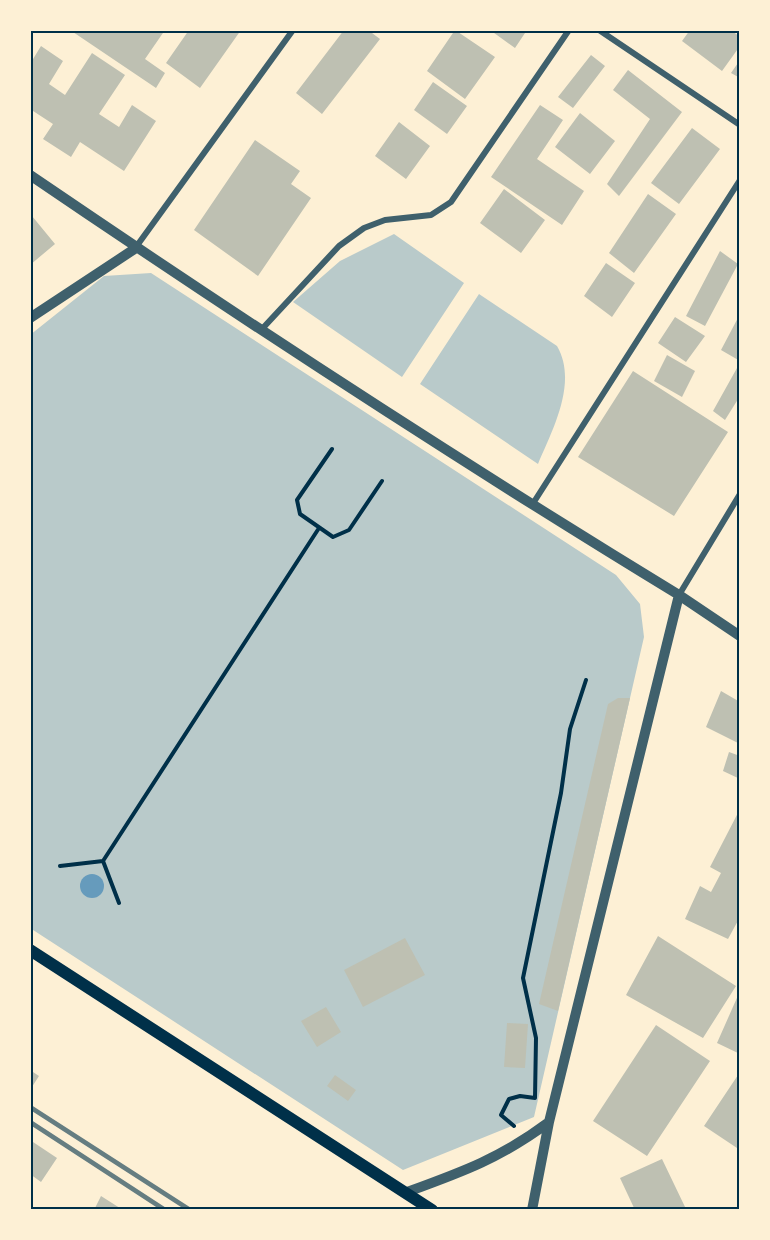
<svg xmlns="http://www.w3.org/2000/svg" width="770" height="1240" font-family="'Fira Sans',sans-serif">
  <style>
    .green { fill: #b9caca }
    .water { fill: #669bbc }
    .building { fill: #bec0b2 }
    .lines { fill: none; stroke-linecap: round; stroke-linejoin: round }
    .path { stroke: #003049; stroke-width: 4 }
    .minor { stroke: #3f606c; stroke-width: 6 }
    .tertiary { stroke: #3f606c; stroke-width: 10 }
    .secondary { stroke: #003049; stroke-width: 12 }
    .rail { stroke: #657d81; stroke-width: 4.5 }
    .neatline { fill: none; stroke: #003049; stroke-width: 2 }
  </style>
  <rect width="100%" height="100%" fill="#fdf0d5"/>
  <path class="green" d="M 394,234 L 464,283 L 402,377 L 293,302 L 340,261 Z
    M 151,273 L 616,575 L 640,604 L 644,637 L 534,1117 L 403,1170 L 30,928 L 30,335 L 104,276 Z
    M 479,294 L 557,346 C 578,382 553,429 538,464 L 420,384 Z"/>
  <path class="water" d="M80 886a12 12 0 1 1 24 0a12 12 0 1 1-24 0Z"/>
  <path class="building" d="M 70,30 L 165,30 L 145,59 L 165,73 L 156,88 Z
    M 189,30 L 241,30 L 200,88 L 166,63 Z
    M 344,30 L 368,30 L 380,39 L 322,114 L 296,93 Z
    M 455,30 L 495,57 L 465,99 L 427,71 Z
    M 490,30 L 527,30 L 515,48 Z
    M 690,30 L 731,30 L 740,37 L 740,46 L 722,71 L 682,41 Z
    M 41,46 L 63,61 L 49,84 L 65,95 L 92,53 L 125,75 L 99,114 L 119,127 L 132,105 L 156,121 L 124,171 L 80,142 L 71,157 L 43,139 L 53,124 L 30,109 L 30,64 Z
    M 591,55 L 605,66 L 573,108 L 558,97 Z
    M 740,60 L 740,78 L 731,73 Z
    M 628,70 L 682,112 L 619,196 L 607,184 L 650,119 L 613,90 Z
    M 433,82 L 467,106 L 447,134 L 414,110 Z
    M 540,105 L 563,120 L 537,159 L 584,191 L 562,225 L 491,177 Z
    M 580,113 L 615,141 L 590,174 L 555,147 Z
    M 399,122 L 430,146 L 406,179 L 375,156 Z
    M 692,128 L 720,149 L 679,204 L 651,183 Z
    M 255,140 L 300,171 L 291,184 L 311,198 L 258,276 L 194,230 Z
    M 504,189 L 545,220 L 521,253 L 480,223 Z
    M 648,194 L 676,214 L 634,273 L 609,253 Z
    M 32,216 L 55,244 L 30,265 L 30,217 Z
    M 720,251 L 738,264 L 705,326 L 686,316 Z
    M 606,263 L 635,283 L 612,317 L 584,296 Z
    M 740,314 L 740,361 L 721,350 Z
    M 675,317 L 705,336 L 686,362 L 658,343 Z
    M 667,355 L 695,371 L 682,397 L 654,381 Z
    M 737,368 L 740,370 L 740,396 L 725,420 L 713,411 Z
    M 633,371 L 728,432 L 674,516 L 578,457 Z
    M 721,691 L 740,702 L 740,744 L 706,727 Z
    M 618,698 L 630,698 L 558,1011 L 539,1004 L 608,704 Z
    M 729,752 L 740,756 L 740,779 L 723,771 Z
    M 740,809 L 740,917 L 728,939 L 685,919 L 700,886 L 711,892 L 721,873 L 710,867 Z
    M 658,936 L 736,986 L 703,1038 L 626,995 Z
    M 405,938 L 425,975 L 363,1007 L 344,970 Z
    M 740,991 L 740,1054 L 717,1043 Z
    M 326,1007 L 341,1032 L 317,1047 L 301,1021 Z
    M 507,1023 L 528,1024 L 525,1068 L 504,1067 Z
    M 656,1025 L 710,1061 L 647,1156 L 593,1121 Z
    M 30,1070 L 39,1076 L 30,1090 Z
    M 740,1072 L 740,1150 L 704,1126 Z
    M 335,1075 L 356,1090 L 348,1101 L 327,1086 Z
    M 30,1140 L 57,1158 L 41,1182 L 30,1174 Z
    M 662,1159 L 686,1209 L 635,1210 L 620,1178 Z
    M 101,1196 L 123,1210 L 94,1210 Z"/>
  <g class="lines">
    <path class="path" d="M 332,449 L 297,500 L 300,514 L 333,537 L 349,530 L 382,481
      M 103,861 L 319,528
      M 60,866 L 103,861 L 119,903
      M 514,1126 L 501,1115 L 509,1099 L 520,1096 L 535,1098 L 536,1038 L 523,978 L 561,793 L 570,729 L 586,680"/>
    <path class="minor" d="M 599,30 L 740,125
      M 136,247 L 293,30
      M 262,329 L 339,246 L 364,228 L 385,220 L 431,215 L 451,202 L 569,30
      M 532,505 L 740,180
      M 679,595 L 740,494"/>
    <path class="tertiary" d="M 30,175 C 243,320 459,461 679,595 L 549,1122 C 501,1158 462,1172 407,1192
      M 30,318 L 136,248
      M 679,595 L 740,636
      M 532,1210 L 549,1122"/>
    <path class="secondary" d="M 30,950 L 432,1210"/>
    <path class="rail" d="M 30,1107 L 190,1210
      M 30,1122 L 165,1210"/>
  </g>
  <rect width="770" height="1240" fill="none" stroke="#fdf0d5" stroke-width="63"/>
  <rect x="32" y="32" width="706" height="1176" class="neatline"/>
</svg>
